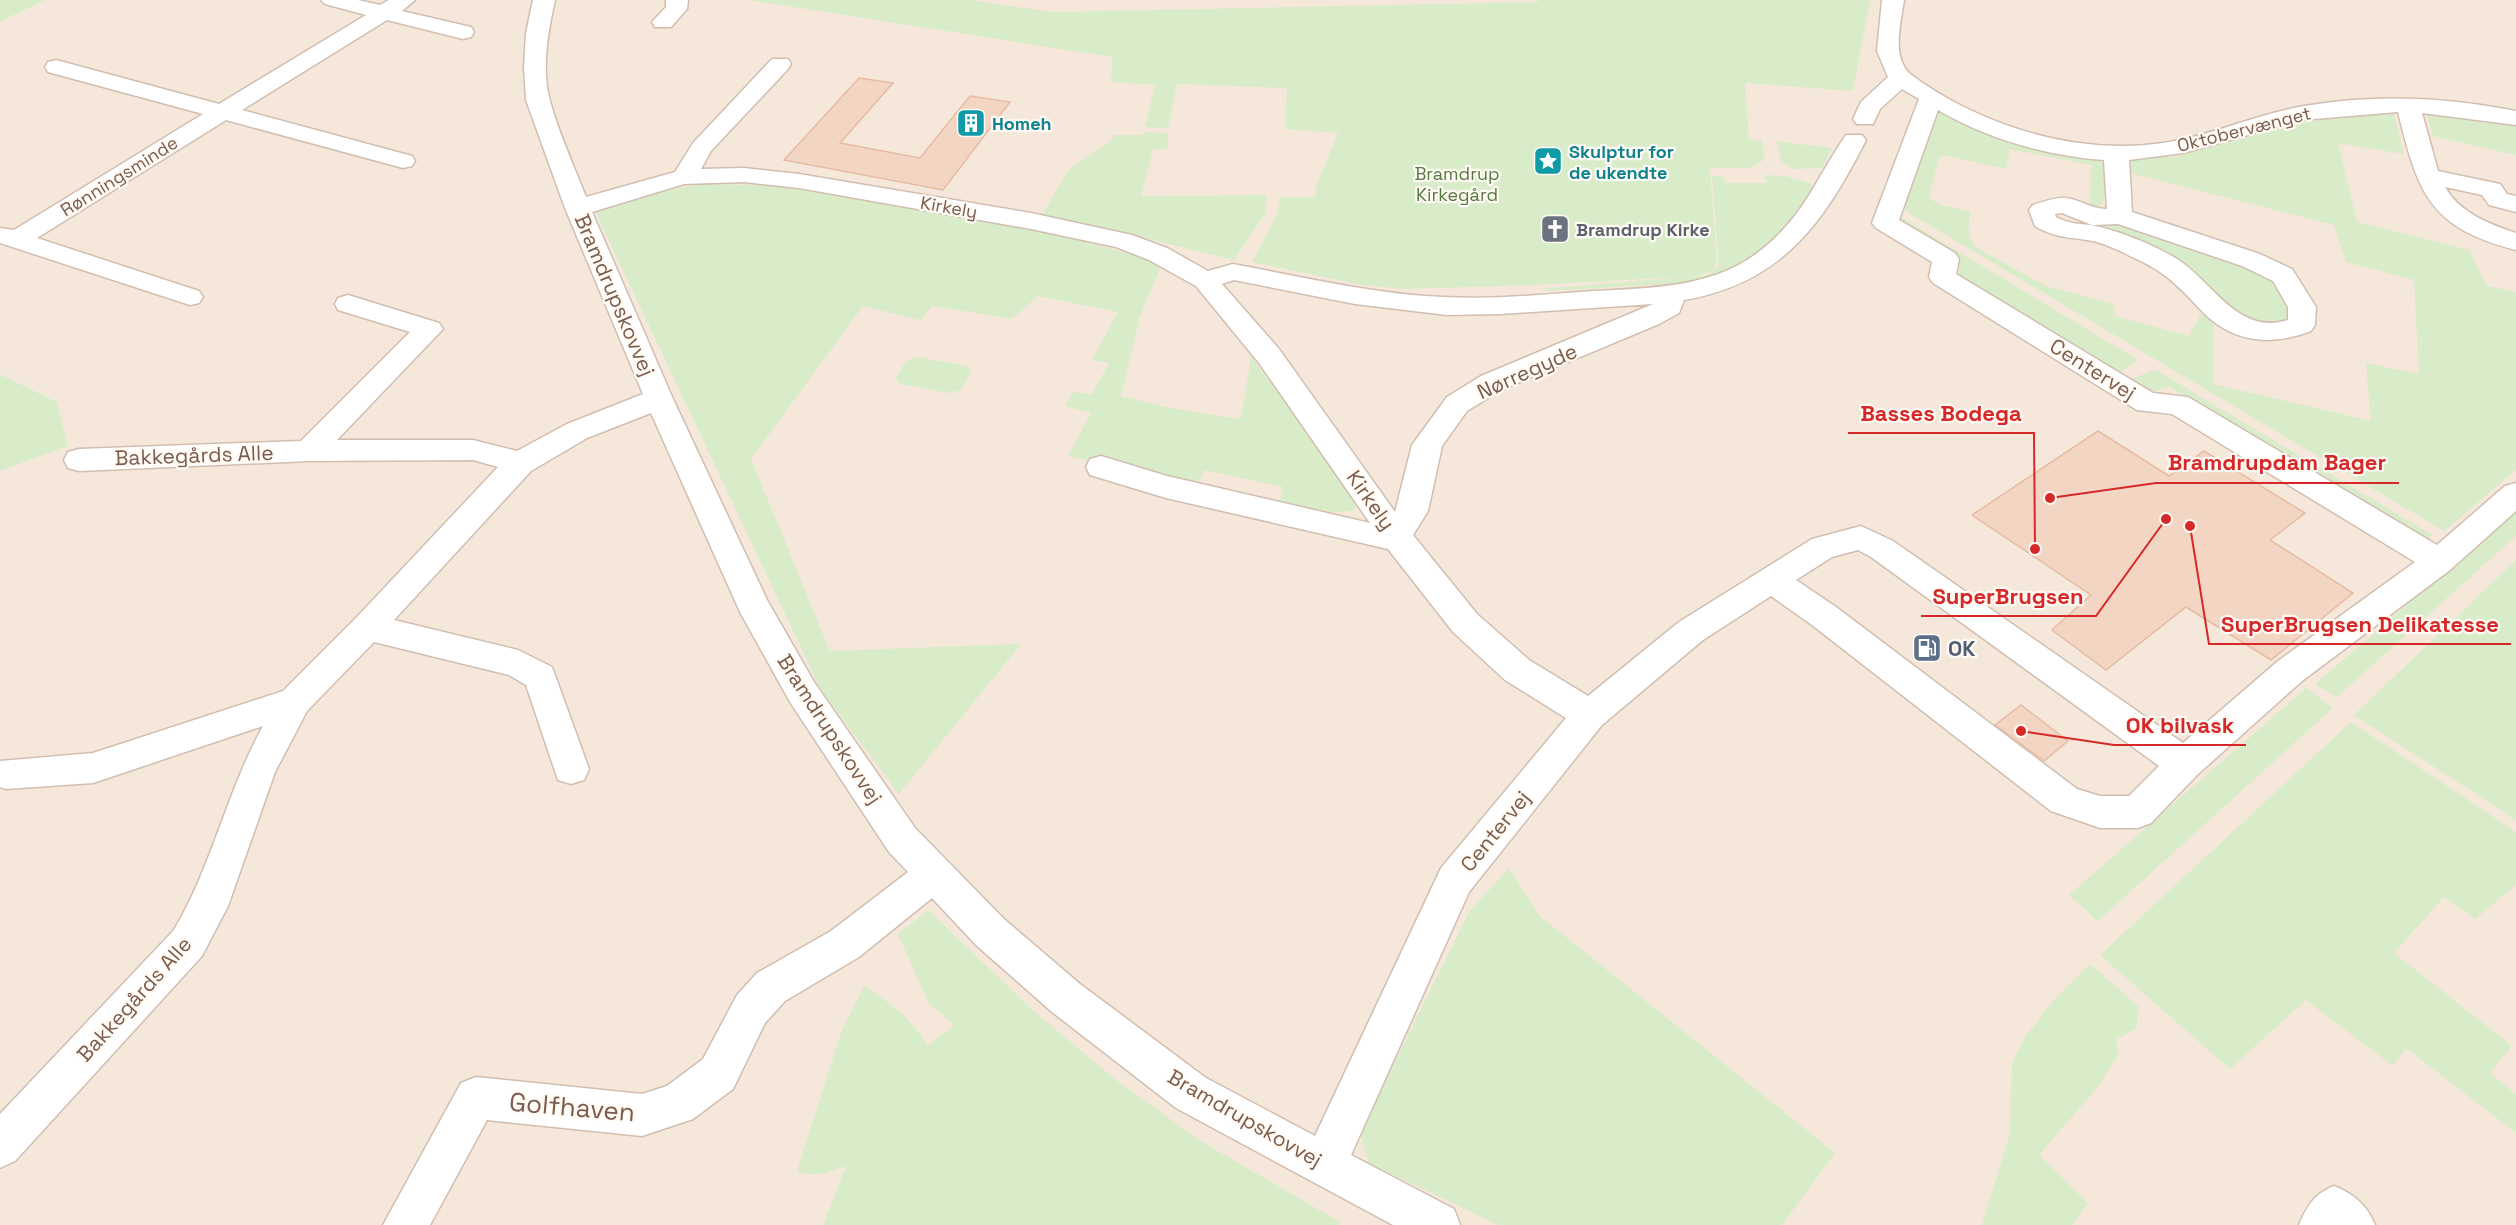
<svg xmlns="http://www.w3.org/2000/svg" width="2516" height="1225" font-family="'Space Grotesk',sans-serif">
  <style>
    .residential { fill: #f5e8da }
    .green { fill: #d8ecc9 }
    .building { fill: #f3d5c3; stroke: #e6bba3; stroke-width: 1.5 }
    .lines { fill: none; stroke-linecap: round; stroke-linejoin: round }
    .minor-casing { stroke: #d1beb0; stroke-width: 3 }
    .minor { fill: #fff; fill-rule: evenodd }
    .labels { text-anchor: middle; dominant-baseline: central; stroke-width: 4.5; stroke-linejoin: round; paint-order: stroke }
    .far-culture-label { font-size: 18px; font-weight: bold; fill: #0d838f; stroke: #fffaf3; text-anchor: start }
    .far-street-label { font-size: 18px; fill: #7a5c4d; stroke: #fffaf3 }
    .far-park-label { font-size: 18px; fill: #537a41; stroke: #fffaf3 }
    .far-worship-label { font-size: 18px; font-weight: bold; fill: #5b616d; stroke: #fffaf3; text-anchor: start }
    .street-label { font-size: 21px; fill: #7a5c4d; stroke: #fffaf3 }
    .service-label { font-size: 21px; font-weight: bold; fill: #4e5e75; stroke: #fffaf3; text-anchor: start }
    .near-street-label { font-size: 26px; fill: #7a5c4d; stroke: #fffaf3 }
    .leader { fill: none; stroke: #d62828; stroke-width: 2 }
    .callout-dot { fill: #d62828; stroke: #fffaf3; stroke-width: 2 }
    .callout-label { font-size: 22px; text-anchor: middle; font-weight: bold; fill: #d62828; stroke: #fffaf3; stroke-width: 4.5; stroke-linejoin: round; paint-order: stroke }
  </style>
  <rect width="100%" height="100%" fill="#fdf6ec"/>
  <path class="residential" d="M 45,0 L 2516,0 L 2516,1225 L 1267,1225 L 847,1165 L 823,1225 L 0,1225 L 0,471 L 68,446 L 57,402 L 0,374 L 0,22 Z"/>
  <path class="green" d="M 0,0 L 45,0 L 0,22 Z
    M 750,0 L 969,0 L 1053,12 L 1538,2 L 1538,0 L 1870,0 L 1853,91 L 1745,83 L 1749,140 L 1762,141 L 1765,159 L 1751,168 L 1710,168 L 1717,262 L 1713,270 L 1698,276 L 1707,275 L 1719,267 L 1712,176 L 1724,176 L 1725,183 L 1767,183 L 1765,175 L 1785,176 L 1812,184 L 1814,192 L 1789,233 L 1722,275 L 1702,282 L 1548,291 L 1541,289 L 1697,276 L 1536,285 L 1405,289 L 1362,285 L 1252,262 L 1276,217 L 1281,197 L 1315,197 L 1316,187 L 1338,133 L 1285,129 L 1287,88 L 1177,84 L 1168,128 L 1145,127 L 1155,85 L 1111,82 L 1112,57 Z
    M 1940,110 L 2094,156 C 2112,165 2105,184 2103,202 L 2099,206 L 2090,206 L 2091,165 L 2010,149 L 2006,169 L 1942,155 L 1939,157 L 1929,197 L 1938,204 L 1971,212 C 1968,228 1966,236 1977,248 L 2046,286 L 2114,304 L 2115,316 L 2189,336 L 2201,314 L 2213,321 L 2213,384 L 2371,421 L 2366,363 L 2419,374 L 2414,280 L 2346,262 L 2334,225 L 2130,173 L 2132,160 L 2178,156 L 2297,124 L 2342,116 L 2394,114 L 2404,154 L 2338,143 L 2357,222 L 2469,250 L 2487,286 L 2516,292 L 2516,470 L 2444,531 L 1899,207 L 1932,113 Z
    M 2426,112 L 2516,118 L 2516,155 L 2433,136 Z
    M 1143,132 L 1168,133 L 1168,149 L 1153,149 L 1141,196 L 1267,195 L 1265,214 L 1234,260 C 1170,245 1107,227 1042,215 L 1068,170 L 1111,141 L 1114,135 L 1143,135 Z
    M 1777,141 L 1832,148 L 1822,168 L 1793,169 L 1781,161 Z
    M 703,184 L 795,186 L 1060,235 L 1162,263 L 1140,317 L 1121,396 L 1170,408 L 1241,419 L 1251,357 L 1359,500 L 1353,511 L 1331,512 L 1280,502 L 1283,487 L 1204,470 L 1198,486 L 1068,456 L 1091,413 L 1065,406 L 1073,392 L 1092,394 L 1109,363 L 1092,360 L 1118,312 L 1038,296 L 1012,319 L 932,306 L 920,320 L 863,306 L 751,459 L 830,651 L 1021,644 L 899,794 L 821,690 L 595,211 L 658,192 Z
    M 1899,216 L 2138,360 L 2115,375 L 1959,280 L 1959,261 L 1896,222 Z
    M 2106,220 L 2203,248 L 2279,281 L 2287,292 L 2292,317 L 2282,323 L 2249,324 L 2105,232 L 2102,224 Z
    M 918,357 L 967,366 L 971,371 L 961,390 L 948,393 L 900,384 L 895,379 L 906,361 Z
    M 2156,370 L 2432,535 L 2424,541 L 2169,387 L 2149,392 L 2124,381 Z
    M 0,374 L 57,402 L 68,446 L 0,471 Z
    M 2516,511 L 2516,536 L 2337,697 L 2315,684 Z
    M 2516,560 L 2516,820 L 2354,715 Z
    M 2306,688 L 2333,708 L 2098,921 L 2069,895 Z
    M 2351,722 L 2516,832 L 2516,885 L 2475,919 L 2444,897 L 2394,953 L 2512,1046 L 2490,1073 L 2516,1094 L 2516,1133 L 2406,1048 L 2393,1066 L 2306,1000 L 2230,1069 L 2100,955 Z
    M 1509,868 L 1540,916 L 1835,1153 L 1782,1225 L 1498,1225 L 1369,1163 L 1360,1133 L 1469,912 Z
    M 928,910 L 1036,1013 L 1115,1079 L 1199,1140 L 1340,1222 L 1338,1225 L 823,1225 L 846,1166 C 828,1172 816,1178 797,1171 L 842,1030 L 864,986 C 890,1002 912,1020 928,1046 L 954,1025 L 928,1002 L 898,934 Z
    M 2090,964 L 2139,1007 L 2136,1029 L 2116,1039 L 2118,1055 L 2097,1088 L 2039,1155 L 2088,1203 L 2072,1225 L 1982,1225 L 2010,1134 L 2012,1062 L 2025,1037 L 2052,1002 Z"/>
  <path class="building" d="M 859,78 L 893,83 L 840,143 L 920,158 L 970,96 L 1010,102 L 943,190 L 784,160 Z
    M 2098,431 L 2169,476 L 2204,451 L 2305,513 L 2270,540 L 2353,593 L 2271,660 L 2186,607 L 2106,670 L 2052,630 L 2091,595 L 1972,515 Z
    M 2021,705 L 2068,741 L 2044,761 L 1995,725 Z"/>
  <g class="lines">
    <g class="minor-casing">
      <path id="minor" d="M 321,0 L 358,0 L 380,5 L 389,0 L 415,0 L 402,11 L 471,27 L 474,32 L 471,37 L 463,39 L 387,20 L 242,110 L 412,156 L 415,161 L 412,166 L 403,168 L 226,120 L 37,238 L 199,291 L 203,297 L 199,303 L 190,305 L 0,243 L 0,228 L 14,230 L 203,114 L 48,72 L 45,67 L 48,62 L 56,60 L 219,104 L 366,15 L 325,4 Z
        M 533,0 L 555,0 C 548,32 541,69 550,101 C 559,134 574,166 586,197 L 675,172 L 693,143 L 772,59 L 788,59 L 791,64 L 788,69 L 711,151 L 701,169 L 744,168 L 799,174 L 1031,213 L 1132,235 L 1167,248 L 1208,271 L 1233,264 C 1303,277 1373,294 1444,297 C 1494,300 1544,294 1594,291 C 1649,288 1710,288 1756,254 C 1805,217 1814,181 1846,135 L 1862,135 L 1866,140 C 1824,223 1782,283 1684,300 L 1679,313 L 1659,324 L 1501,390 L 1467,411 L 1442,446 L 1428,511 L 1413,535 L 1477,614 L 1529,660 L 1588,696 L 1679,622 L 1812,539 L 1861,526 L 1893,541 L 2183,743 L 2278,661 L 2415,562 L 2172,414 L 2137,410 L 1933,283 L 1929,277 L 1932,262 L 1876,228 L 1872,223 L 1919,99 L 1902,89 L 1880,109 L 1873,124 L 1857,124 L 1853,119 L 1861,102 L 1888,77 L 1877,51 L 1882,0 L 1904,0 C 1901,23 1891,56 1910,74 C 1980,126 2077,156 2163,143 C 2211,136 2256,114 2304,106 C 2375,94 2446,97 2516,111 L 2516,125 L 2422,113 L 2438,171 L 2500,184 L 2507,194 L 2516,196 L 2516,212 L 2489,205 L 2482,195 L 2445,187 C 2460,213 2489,224 2516,233 L 2516,250 C 2429,228 2418,193 2398,112 L 2302,120 L 2183,153 L 2129,160 L 2132,212 L 2260,254 L 2292,269 L 2316,307 L 2315,325 L 2311,331 C 2275,345 2238,344 2208,317 C 2197,307 2188,295 2176,285 C 2163,272 2146,263 2130,256 C 2117,249 2101,242 2087,240 C 2067,237 2053,237 2035,226 L 2029,210 L 2033,205 C 2043,202 2056,197 2066,198 C 2081,200 2091,209 2107,209 L 2104,160 C 2048,156 1987,139 1938,110 L 1899,220 L 1955,253 L 1959,259 L 1956,274 L 2153,393 L 2188,397 L 2437,545 L 2505,486 L 2516,483 L 2516,511 L 2450,570 L 2302,681 L 2197,775 L 2151,823 L 2138,828 L 2100,828 L 2051,811 L 1812,625 L 1771,596 L 1703,640 L 1602,725 L 1469,892 L 1351,1155 L 1454,1209 L 1460,1225 L 1393,1225 L 1176,1108 L 1052,1012 L 976,945 L 932,898 L 859,957 L 785,1001 L 765,1023 L 733,1089 L 693,1119 L 642,1136 L 487,1120 L 430,1225 L 383,1225 L 461,1083 L 476,1077 L 642,1094 L 667,1086 L 703,1059 L 737,995 L 757,973 L 831,931 L 908,872 L 889,852 L 790,702 L 740,612 L 651,413 L 587,438 L 531,471 L 394,620 L 518,650 L 552,667 L 589,769 L 584,780 L 571,784 L 558,780 L 526,685 L 509,675 L 374,642 L 307,711 L 275,772 L 228,906 L 202,956 L 15,1161 L 0,1168 L 0,1114 L 174,930 C 212,866 227,791 263,726 L 93,783 L 6,789 L 0,787 L 0,761 L 93,753 L 283,691 L 356,618 L 498,467 L 473,460 L 309,461 L 79,471 L 68,468 L 64,460 L 68,452 L 79,449 L 301,441 L 410,332 L 338,310 L 335,304 L 338,298 L 348,295 L 439,323 L 443,329 L 337,440 L 473,440 L 517,451 L 567,424 L 643,394 L 565,208 L 526,100 L 524,67 L 526,33 ZM 744,182 L 799,188 L 1031,229 L 1116,247 L 1149,260 L 1196,286 L 1259,363 L 1370,523 L 1167,476 L 1101,456 L 1090,459 L 1086,467 L 1090,475 L 1166,498 L 1388,549 L 1453,632 L 1505,680 L 1566,718 L 1441,868 L 1315,1136 L 1206,1078 L 1080,984 L 1004,919 L 915,828 L 814,682 L 767,600 L 673,399 L 592,212 L 684,184 ZM 2062,213 L 2092,225 L 2118,224 L 2242,266 L 2273,281 L 2288,307 L 2288,320 C 2238,336 2213,282 2177,259 C 2152,244 2124,233 2096,226 C 2081,223 2070,225 2056,217 L 2055,214 ZM 1234,280 L 1355,304 L 1447,315 L 1500,314 L 1653,304 L 1481,376 L 1447,397 L 1412,445 L 1395,512 L 1279,349 L 1222,284 ZM 1858,550 L 1871,557 L 2159,766 L 2129,796 L 2100,796 L 2077,789 L 1836,607 L 1796,580 L 1832,557 Z
        M 666,0 L 688,0 L 687,9 L 671,27 L 655,27 L 652,22 L 666,7 Z
        M 2334,1186 C 2354,1194 2367,1205 2375,1225 L 2299,1225 C 2307,1206 2314,1194 2334,1186 Z"/>
    </g>
    <use href="#minor" class="minor"/>
  </g>
  <defs>
    <g id="building-square" transform="scale(1.5)"><rect x="-9" y="-9" width="18" height="18" rx="4" fill="#0f9aa8" stroke="#fffaf3"/><path d="M-4-6H4V6H1V3H-1V6H-4ZM-2.5-4.3h1.7v1.8h-1.7ZM.8-4.3h1.7v1.8H.8ZM-2.5-1h1.7V.8h-1.7ZM.8-1h1.7V.8H.8Z" fill="#fff"/></g>
    <g id="sight-square" transform="scale(1.5)"><rect x="-9" y="-9" width="18" height="18" rx="4" fill="#0f9aa8" stroke="#fffaf3"/><path d="M0-6L1.8-2.2L6-1.7L2.9 1.2L3.7 5.4L0 3.3L-3.7 5.4L-2.9 1.2L-6-1.7L-1.8-2.2Z" fill="#fff"/></g>
    <g id="church-square" transform="scale(1.5)"><rect x="-9" y="-9" width="18" height="18" rx="4" fill="#6b7280" stroke="#fffaf3"/><path d="M-1.2-6h2.4v3.5h3.3v2.4h-3.3V6h-2.4V-.1h-3.3v-2.4h3.3Z" fill="#fff"/></g>
    <g id="fuel-square" transform="scale(1.5)"><rect x="-9" y="-9" width="18" height="18" rx="4" fill="#5c6f8a" stroke="#fffaf3"/><path d="M-5.5-6h7V0h2V4h1.3V-2.5L3-4.5l.8-.8L6-3V5H2.5V1h-1V6h-7ZM-4.2-4.7v3.2H.2V-4.7Z" fill="#fff"/></g>
  </defs>
  <g fill-rule="evenodd">
    <use href="#building-square" x="971" y="123"/>
    <use href="#sight-square" x="1548" y="161"/>
    <use href="#church-square" x="1555" y="229"/>
    <use href="#fuel-square" x="1927" y="648"/>
  </g>
  <g class="labels">
    <g class="far-culture-label">
      <text x="992" y="123">Homeh</text>
      <text x="1569" y="151">Skulptur for<tspan x="1569" dy="21">de ukendte</tspan></text>
    </g>
    <g class="far-street-label">
      <text transform="translate(2244 129) rotate(-14)">Oktobervænget</text>
      <text transform="translate(119 176) rotate(-32)">Rønningsminde</text>
      <text transform="translate(949 207) rotate(10)">Kirkely</text>
    </g>
    <g class="far-park-label">
      <text x="1457" y="173">Bramdrup<tspan x="1457" dy="21">Kirkegård</tspan></text>
    </g>
    <g class="far-worship-label">
      <text x="1576" y="229">Bramdrup Kirke</text>
    </g>
    <g class="street-label">
      <text transform="translate(615 295) rotate(67)">Bramdrupskovvej</text>
      <text transform="translate(2093 369) rotate(32)">Centervej</text>
      <text transform="translate(1527 371) rotate(-24)">Nørregyde</text>
      <text transform="translate(194 455) rotate(-2)">Bakkegårds Alle</text>
      <text transform="translate(1371 500) rotate(55)">Kirkely</text>
      <text transform="translate(830 729) rotate(57)">Bramdrupskovvej</text>
      <text transform="translate(1495 831) rotate(-51)">Centervej</text>
      <text transform="translate(134 999) rotate(-48)">Bakkegårds Alle</text>
      <text transform="translate(1245 1118) rotate(30)">Bramdrupskovvej</text>
    </g>
    <g class="service-label">
      <text x="1948" y="648">OK</text>
    </g>
    <g class="near-street-label">
      <text transform="translate(572 1107) rotate(5)">Golfhaven</text>
    </g>
  </g>
  <path class="leader" d="M2035 549L2034 433H1848M2050 498L2156 483H2399M2166 519L2096 616H1921M2190 526L2209 644H2511M2021 731L2114 745H2246"/>
  <g class="callout-dot">
    <circle cx="2035" cy="549" r="6"/>
    <circle cx="2050" cy="498" r="6"/>
    <circle cx="2166" cy="519" r="6"/>
    <circle cx="2190" cy="526" r="6"/>
    <circle cx="2021" cy="731" r="6"/>
  </g>
  <g class="callout-label">
    <text x="1941" y="421">Basses Bodega</text>
    <text x="2277" y="470">Bramdrupdam Bager</text>
    <text x="2008" y="604">SuperBrugsen</text>
    <text x="2360" y="632">SuperBrugsen Delikatesse</text>
    <text x="2180" y="733">OK bilvask</text>
  </g>
</svg>
